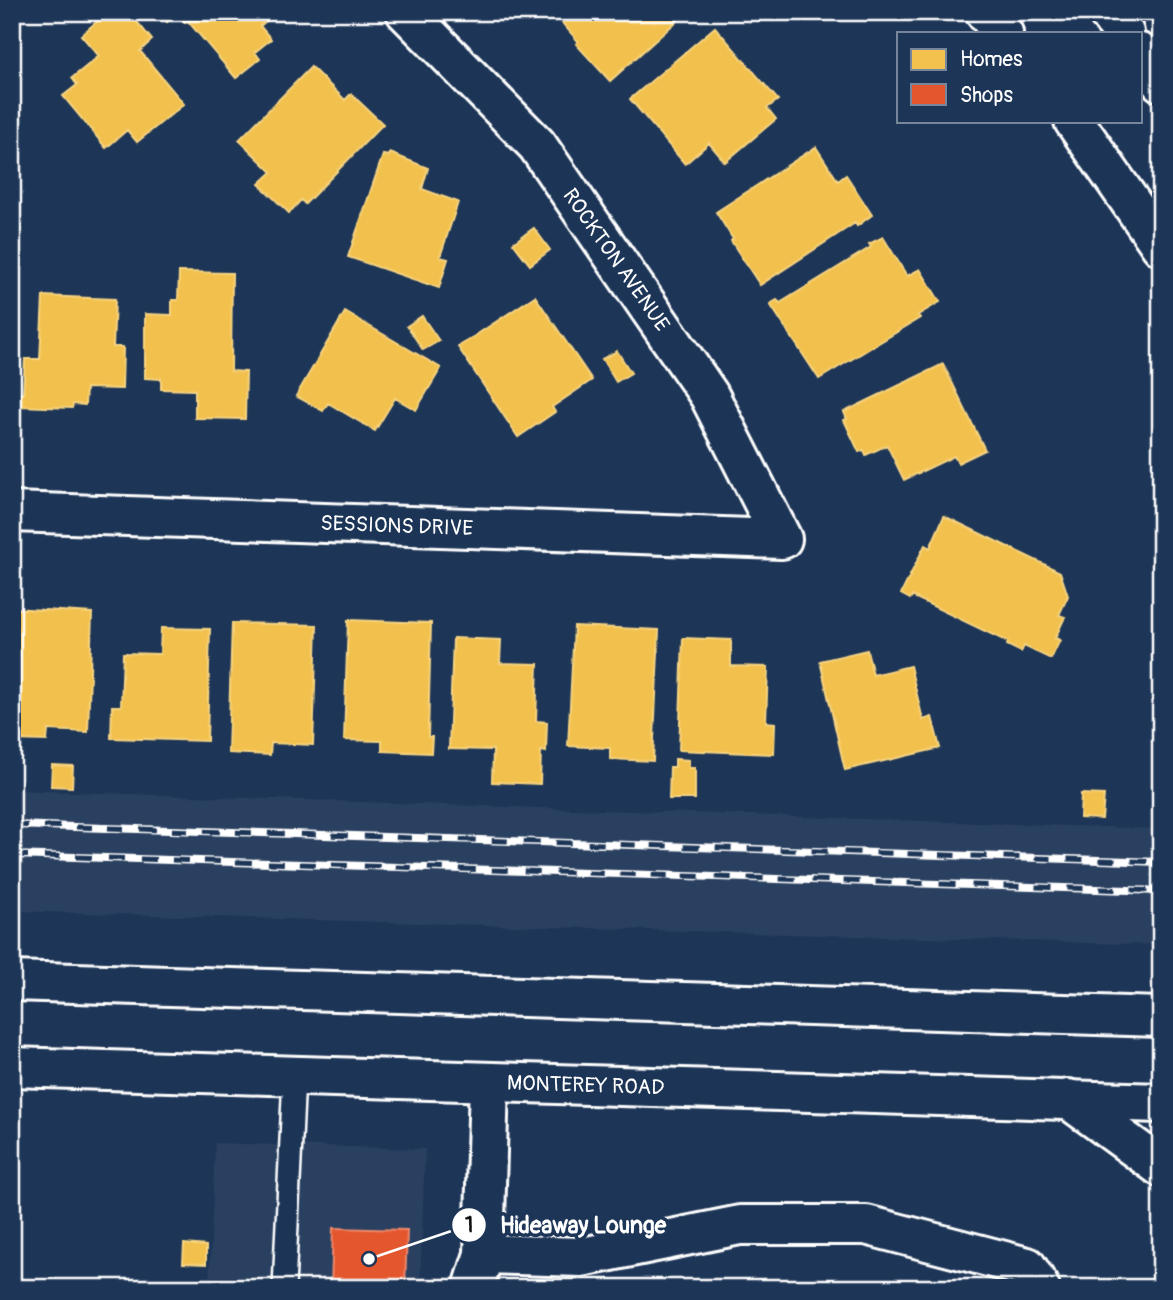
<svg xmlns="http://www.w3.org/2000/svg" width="1173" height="1300" font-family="Pangolin,sans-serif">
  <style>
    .built { fill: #2a4161 }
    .homes { fill: #f2c14e; stroke: #f6d483; stroke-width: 2 }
    .shops { fill: #e4572e; stroke: #ec896d; stroke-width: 2 }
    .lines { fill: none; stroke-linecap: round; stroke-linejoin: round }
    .lane-casing { stroke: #fff; stroke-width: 26 }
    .street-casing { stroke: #fff; stroke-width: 44 }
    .secondary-casing { stroke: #fff; stroke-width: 44 }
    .primary-casing { stroke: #fff; stroke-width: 44 }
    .lane { stroke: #1d3557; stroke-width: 21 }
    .street { stroke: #1d3557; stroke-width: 38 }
    .secondary { stroke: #1d3557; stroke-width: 38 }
    .primary { stroke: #1d3557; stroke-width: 38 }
    .rail-casing { stroke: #fff; stroke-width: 8 }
    .rail { stroke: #1d3557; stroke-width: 5; stroke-dasharray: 16; stroke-linecap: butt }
    .labels { text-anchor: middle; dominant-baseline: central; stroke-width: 7; stroke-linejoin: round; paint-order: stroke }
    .street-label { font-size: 21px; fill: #fff; stroke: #1d3557 }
    .leader { fill: none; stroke: #fff; stroke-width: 2.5 }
    .callout-dot { fill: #fff; stroke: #1d3557; stroke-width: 2.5 }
    .mark-label { font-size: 21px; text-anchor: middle; font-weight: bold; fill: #111 }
    .callout-label { font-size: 23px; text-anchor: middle; font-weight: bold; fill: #fff; stroke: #1d3557; stroke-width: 7; stroke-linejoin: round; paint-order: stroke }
  </style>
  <rect width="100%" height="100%" fill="#1d3557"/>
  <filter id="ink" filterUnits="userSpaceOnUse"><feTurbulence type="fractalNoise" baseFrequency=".0143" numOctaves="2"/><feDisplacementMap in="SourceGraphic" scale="14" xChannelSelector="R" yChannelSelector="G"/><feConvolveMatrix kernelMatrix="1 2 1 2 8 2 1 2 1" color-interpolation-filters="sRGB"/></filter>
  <g filter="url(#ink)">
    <path class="built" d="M 12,790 L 1161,829 L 1161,945 L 12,911 Z
      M 215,1143 L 425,1149 L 420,1288 L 209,1288 Z"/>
    <path class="homes" d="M 108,12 L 129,12 L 152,40 L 140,51 L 184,104 L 137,142 L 127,130 L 106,148 L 63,96 L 77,85 L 72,78 L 99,56 L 81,35 Z
      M 159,12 L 274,12 L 275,14 L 260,26 L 271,39 L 255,52 L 260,59 L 236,78 L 187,20 L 185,22 L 177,13 L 167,22 Z
      M 560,12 L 687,12 L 610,81 L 576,44 L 578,41 L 556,16 Z
      M 715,27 L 778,100 L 767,108 L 776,119 L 725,162 L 709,143 L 685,164 L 630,99 Z
      M 311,67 L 345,100 L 351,94 L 383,124 L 305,204 L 301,200 L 289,213 L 259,184 L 272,172 L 239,140 Z
      M 816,147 L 838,181 L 846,175 L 872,215 L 857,226 L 855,223 L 760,285 L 731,241 L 733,239 L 716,212 Z
      M 390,153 L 428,168 L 422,189 L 458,202 L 440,257 L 448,259 L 439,288 L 348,257 L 383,155 L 389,156 Z
      M 534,228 L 550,250 L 530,265 L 513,243 Z
      M 883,237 L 907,276 L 920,269 L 940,302 L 918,315 L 920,318 L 819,379 L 770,304 L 777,300 L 780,303 L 871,247 L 869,244 Z
      M 179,272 L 232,273 L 231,371 L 246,372 L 245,419 L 195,418 L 195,390 L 161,389 L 161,379 L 145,378 L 145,314 L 172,315 L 172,300 L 178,300 Z
      M 43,296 L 115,299 L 113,347 L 123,347 L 122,389 L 86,388 L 85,405 L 73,404 L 72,408 L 19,406 L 20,393 L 23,393 L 25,359 L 40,359 Z
      M 535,296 L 592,380 L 552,407 L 555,412 L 518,437 L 458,347 Z
      M 345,312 L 441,368 L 416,410 L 395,398 L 375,431 L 328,403 L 323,411 L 296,396 Z
      M 422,316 L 439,341 L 423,350 L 407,326 Z
      M 617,351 L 631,373 L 616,382 L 602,359 Z
      M 943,364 L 985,450 L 958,463 L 954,456 L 904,480 L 887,445 L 866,455 L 864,450 L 859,452 L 844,420 L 847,419 L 844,412 Z
      M 944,516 L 1060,572 L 1068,596 L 1059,615 L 1065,617 L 1055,638 L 1060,640 L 1051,659 L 1024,646 L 1021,652 L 1007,645 L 1008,642 L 912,596 L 910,599 L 901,594 L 925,545 L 930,548 Z
      M 12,608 L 92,613 L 88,732 L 48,730 L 47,741 L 12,740 Z
      M 348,620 L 431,623 L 428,737 L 432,737 L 431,753 L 382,751 L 382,741 L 344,740 Z
      M 232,623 L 317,625 L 313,745 L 271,743 L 270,755 L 228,753 Z
      M 574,626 L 659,630 L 653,761 L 610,759 L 610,748 L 568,746 Z
      M 161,628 L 210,629 L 207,741 L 111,738 L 112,706 L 121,706 L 123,653 L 160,654 Z
      M 453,638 L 501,640 L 500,663 L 538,664 L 536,721 L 547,722 L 546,752 L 541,751 L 540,784 L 492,782 L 493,750 L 449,749 Z
      M 683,638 L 731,640 L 731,666 L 768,667 L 766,722 L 775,723 L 774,754 L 679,750 Z
      M 867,650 L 873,675 L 910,666 L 923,720 L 932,717 L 940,748 L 845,770 L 820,661 Z
      M 675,759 L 689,760 L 689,768 L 695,768 L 695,799 L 669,799 L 670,767 L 675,767 Z
      M 52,765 L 73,766 L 72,787 L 51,786 Z
      M 1081,794 L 1104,795 L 1102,819 L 1080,818 Z
      M 184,1244 L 206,1246 L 206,1264 L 183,1263 Z"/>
    <path class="shops" d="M 333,1228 L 407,1230 L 405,1288 L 331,1288 Z"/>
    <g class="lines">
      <g class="lane-casing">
        <path id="lane" d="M 284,1288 L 294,1076"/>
      </g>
      <g class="street-casing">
        <g id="street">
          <path id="s1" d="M 12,512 L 782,539 L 709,395 L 537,145 L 406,12"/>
          <path d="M 484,1254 L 582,1257 L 740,1225 L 866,1225 L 1027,1267 L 1040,1288"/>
          <path d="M 473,1288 L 484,1254 L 489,1083"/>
        </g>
      </g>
      <g class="secondary-casing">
        <path id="secondary" d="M 985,12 L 1003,33
          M 1107,12 L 1124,33
          M 1140,53 L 1161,82
          M 1074,121 L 1161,246"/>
      </g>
      <g class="primary-casing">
        <g id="primary">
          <path d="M 12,981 L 1161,1017"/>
          <path id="s2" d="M 12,1067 L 1161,1103"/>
          <path d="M 1068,1099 L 1161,1167"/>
        </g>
      </g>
      <use href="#lane" class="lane"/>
      <use href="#street" class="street"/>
      <use href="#secondary" class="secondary"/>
      <use href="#primary" class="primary"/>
      <g class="rail-casing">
        <path id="rail" d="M 12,825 L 1161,862
          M 12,855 L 1161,891"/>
      </g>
      <use href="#rail" class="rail"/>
    </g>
  </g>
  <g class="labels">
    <g class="street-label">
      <text transform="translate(616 260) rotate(55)">ROCKTON AVENUE</text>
      <text stroke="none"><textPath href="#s1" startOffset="385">SESSIONS DRIVE</textPath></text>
      <text stroke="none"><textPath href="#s2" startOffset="574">MONTEREY ROAD</textPath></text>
    </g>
  </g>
  <path class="leader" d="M369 1259L469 1225"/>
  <g class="callout-dot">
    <circle cx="369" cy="1259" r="7"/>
    <circle cx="469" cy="1225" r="18"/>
  </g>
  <g class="mark-label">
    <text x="469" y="1232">1</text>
  </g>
  <g class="callout-label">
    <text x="583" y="1233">Hideaway Lounge</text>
  </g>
  <rect width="1173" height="1300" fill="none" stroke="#1d3557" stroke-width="42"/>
  <rect x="21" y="21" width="1131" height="1258" fill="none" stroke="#fff" stroke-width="2.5" filter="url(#ink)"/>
  <rect x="897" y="32" width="245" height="91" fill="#1d3557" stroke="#77869a" stroke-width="2"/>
  <rect x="911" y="49" width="35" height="21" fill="#f2c14e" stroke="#77869a" stroke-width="2"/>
  <text x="960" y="66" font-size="21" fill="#ffffff">Homes</text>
  <rect x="911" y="84" width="35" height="21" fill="#e4572e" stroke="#77869a" stroke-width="2"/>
  <text x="960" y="102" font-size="21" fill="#ffffff">Shops</text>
</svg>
